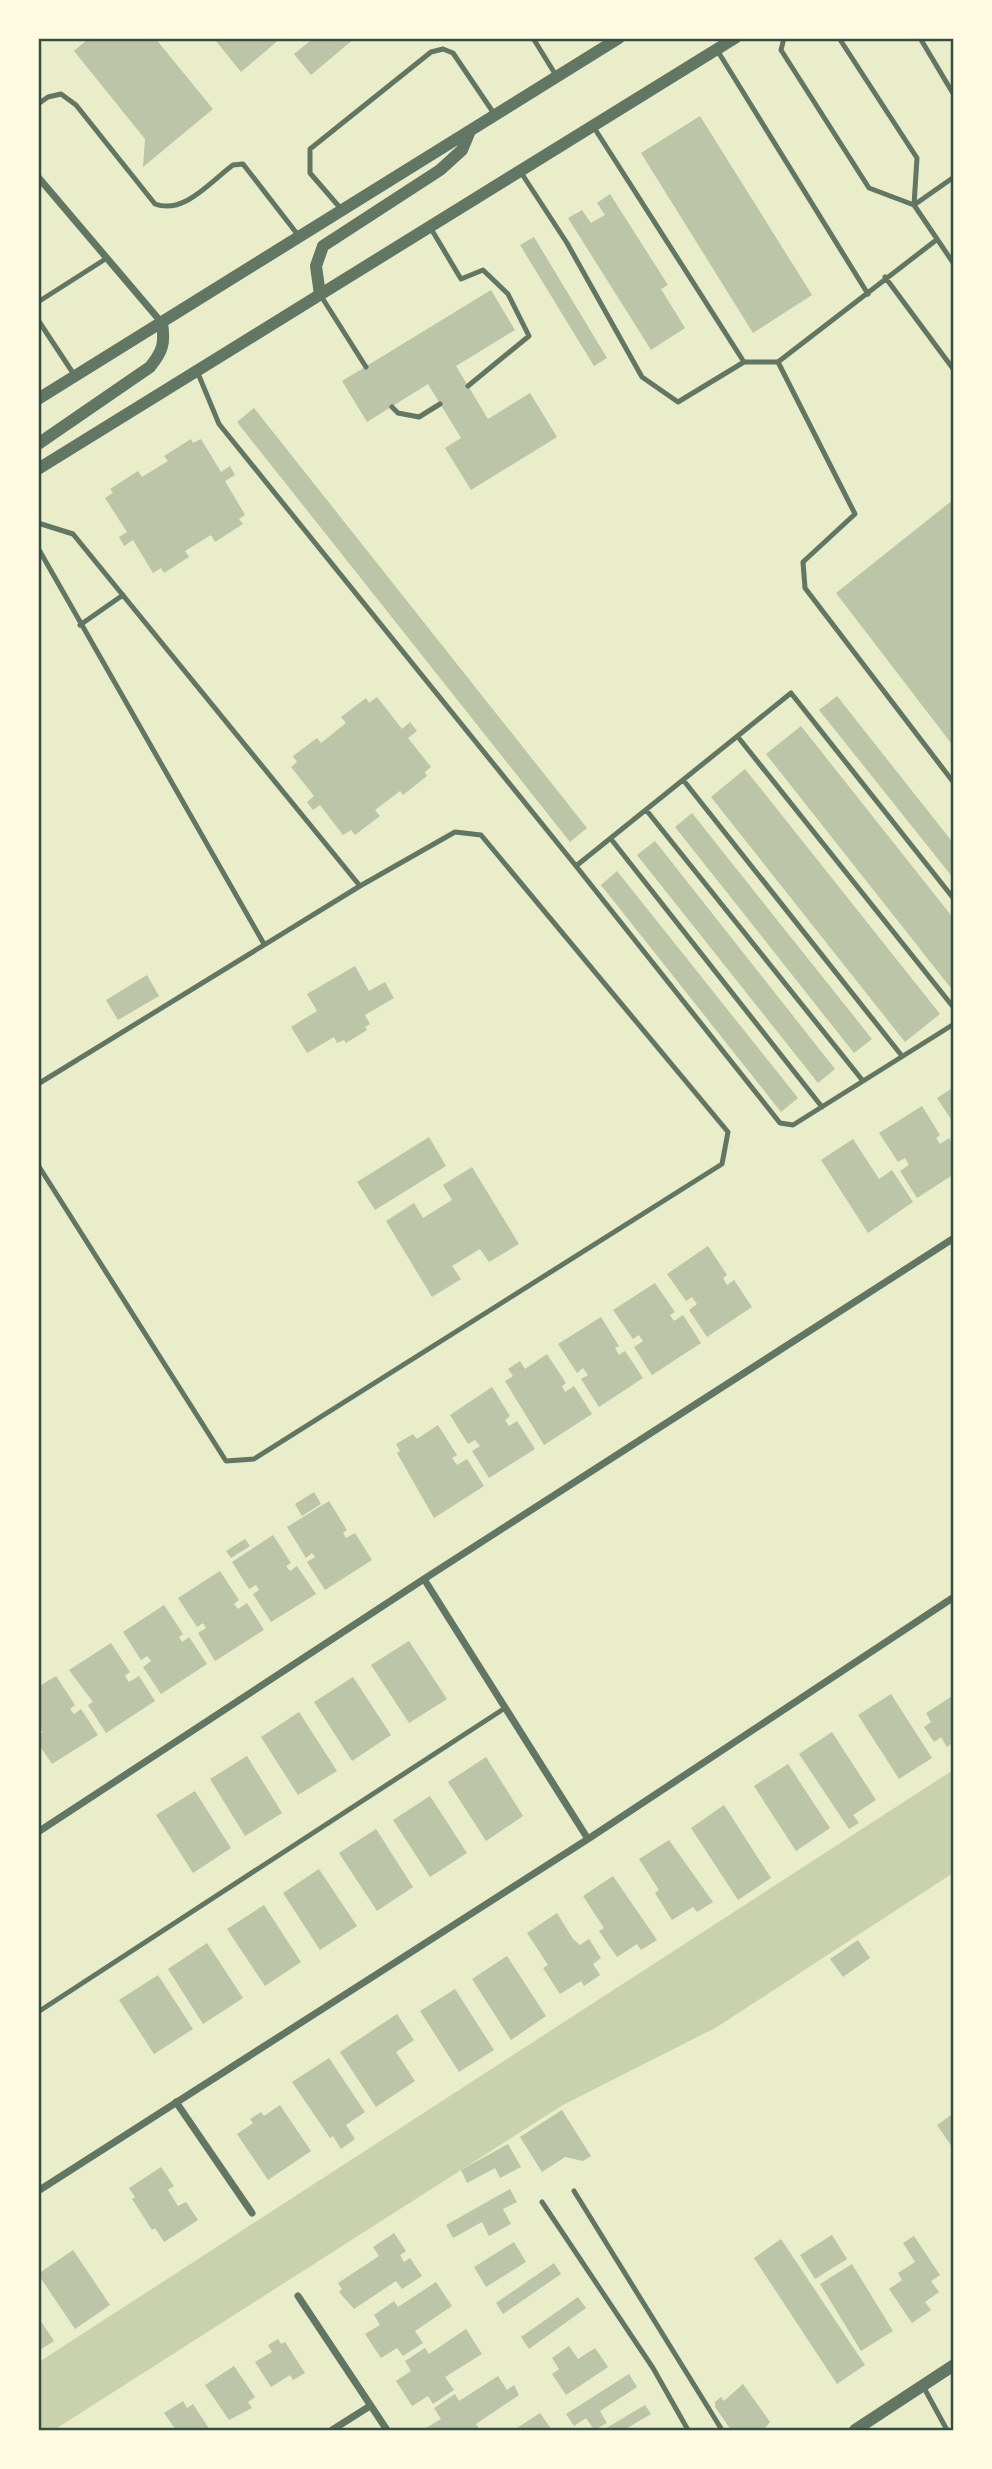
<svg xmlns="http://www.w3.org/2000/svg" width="992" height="2469" font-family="Inter,sans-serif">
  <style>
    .green { fill: #cad2ad }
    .building { fill: #bcc5a7 }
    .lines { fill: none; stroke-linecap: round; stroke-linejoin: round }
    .service { stroke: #617663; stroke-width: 5 }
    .minor { stroke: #617663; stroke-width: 7 }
    .tertiary { stroke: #617663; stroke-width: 12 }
    .neatline { fill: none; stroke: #344e41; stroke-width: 2.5 }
  </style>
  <rect width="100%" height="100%" fill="#e9edc9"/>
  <path class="green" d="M 953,1770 L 953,1873 L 717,2027 L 563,2105 L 54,2430 L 39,2430 L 39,2362 Z"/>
  <path class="building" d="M 89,38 L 155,38 L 213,109 L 143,167 L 145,139 L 74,51 Z
    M 218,38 L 281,38 L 241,72 L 216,41 Z
    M 308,38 L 355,38 L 311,75 L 294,54 L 310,41 Z
    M 700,116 L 812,295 L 753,333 L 641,153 Z
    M 610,194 L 668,285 L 661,289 L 685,328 L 651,350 L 568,218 L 582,210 L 591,223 L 605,215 L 597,203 Z
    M 534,237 L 607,358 L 594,366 L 520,245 Z
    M 491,290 L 515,330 L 456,366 L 488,419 L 530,393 L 557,437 L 471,490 L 445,448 L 461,438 L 428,384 L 367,422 L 342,381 Z
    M 254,408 L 587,828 L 570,842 L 237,422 Z
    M 191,439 L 193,443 L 201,439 L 221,472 L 230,466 L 235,475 L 225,481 L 245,515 L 239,519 L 243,524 L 215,542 L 211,535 L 185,551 L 189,557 L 164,573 L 161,568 L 153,573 L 133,540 L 124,546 L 119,537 L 127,532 L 105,498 L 113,493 L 110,489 L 138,471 L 142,477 L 168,461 L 164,456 Z
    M 954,499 L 954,747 L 836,593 Z
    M 837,696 L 954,844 L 954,879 L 819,710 Z
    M 377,697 L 402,729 L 410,722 L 417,731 L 408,738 L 431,767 L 425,772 L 427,776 L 403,795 L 400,791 L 375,810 L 380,816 L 355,835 L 351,830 L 343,835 L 320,805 L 313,810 L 307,802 L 314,796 L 291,767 L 297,762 L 293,756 L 317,738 L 321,743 L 346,723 L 341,717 L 366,698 L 369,703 Z
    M 801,726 L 954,919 L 954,992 L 766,754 Z
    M 745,769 L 940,1014 L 905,1042 L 711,797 Z
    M 692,813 L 872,1039 L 854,1053 L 675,827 Z
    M 655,841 L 835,1069 L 818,1083 L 637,855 Z
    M 617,871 L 798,1098 L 781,1112 L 601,885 Z
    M 355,966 L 369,991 L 385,982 L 394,998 L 365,1015 L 370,1024 L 365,1027 L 367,1030 L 346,1043 L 344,1040 L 337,1043 L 334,1037 L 307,1053 L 291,1027 L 317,1011 L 307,994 Z
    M 147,975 L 159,996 L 118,1020 L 106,1000 Z
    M 954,1087 L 954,1124 L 937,1098 Z
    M 922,1106 L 940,1135 L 936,1138 L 940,1144 L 949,1138 L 954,1145 L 954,1174 L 917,1198 L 900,1171 L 909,1165 L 905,1158 L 898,1162 L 879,1133 Z
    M 429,1137 L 446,1166 L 375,1210 L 357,1182 Z
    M 853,1139 L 879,1179 L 892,1170 L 913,1202 L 868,1233 L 821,1160 Z
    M 472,1167 L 519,1244 L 489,1262 L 480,1249 L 452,1266 L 461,1279 L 432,1297 L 386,1221 L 414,1203 L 423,1218 L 452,1200 L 443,1185 Z
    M 708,1246 L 727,1275 L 723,1278 L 727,1285 L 734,1280 L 752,1307 L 707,1337 L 689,1310 L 697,1304 L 692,1297 L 686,1301 L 667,1274 Z
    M 655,1283 L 675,1312 L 670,1315 L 674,1321 L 683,1315 L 701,1343 L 652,1375 L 634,1347 L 643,1341 L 639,1335 L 633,1339 L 613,1310 Z
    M 601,1317 L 619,1346 L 615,1348 L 619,1355 L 625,1351 L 643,1378 L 599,1407 L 581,1379 L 588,1375 L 583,1368 L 577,1373 L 558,1344 Z
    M 547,1354 L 566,1383 L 562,1386 L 565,1392 L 574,1386 L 592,1414 L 544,1445 L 505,1381 L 513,1376 L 508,1369 L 520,1361 L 525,1369 Z
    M 492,1387 L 510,1416 L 505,1420 L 509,1426 L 517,1421 L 535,1449 L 489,1478 L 472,1451 L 480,1446 L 475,1440 L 468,1444 L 450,1415 Z
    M 438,1425 L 457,1455 L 452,1458 L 457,1465 L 467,1459 L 484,1486 L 434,1518 L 397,1453 L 400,1451 L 396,1444 L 413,1434 L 417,1439 Z
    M 314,1492 L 321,1504 L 302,1516 L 295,1504 Z
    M 329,1501 L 347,1530 L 343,1533 L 346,1538 L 355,1533 L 372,1560 L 325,1590 L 307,1562 L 315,1557 L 312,1553 L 306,1558 L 287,1527 Z
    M 273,1535 L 291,1563 L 286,1566 L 290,1571 L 297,1566 L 316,1594 L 271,1622 L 253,1594 L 259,1590 L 256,1585 L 249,1589 L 232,1562 Z
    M 245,1539 L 250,1546 L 231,1558 L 226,1551 Z
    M 220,1571 L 239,1600 L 234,1604 L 238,1609 L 247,1603 L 264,1630 L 215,1661 L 198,1633 L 206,1628 L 203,1623 L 197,1627 L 178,1598 Z
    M 164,1605 L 183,1634 L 179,1637 L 182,1642 L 189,1637 L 207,1664 L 161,1694 L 143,1667 L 151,1661 L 147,1656 L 141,1660 L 123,1632 Z
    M 409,1641 L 447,1699 L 409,1723 L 371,1665 Z
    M 111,1643 L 130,1672 L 125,1676 L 129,1682 L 139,1676 L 155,1701 L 106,1733 L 88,1705 L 93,1702 L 69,1670 Z
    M 56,1676 L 75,1705 L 70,1709 L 74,1714 L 81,1709 L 98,1735 L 52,1764 L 38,1743 L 38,1735 L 43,1732 L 38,1729 L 38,1687 Z
    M 353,1677 L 391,1735 L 352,1761 L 314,1702 Z
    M 891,1694 L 932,1758 L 899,1779 L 858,1715 Z
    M 954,1695 L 954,1742 L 947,1747 L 941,1737 L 934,1742 L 924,1727 L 931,1722 L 926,1713 Z
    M 299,1712 L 337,1771 L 298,1795 L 261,1737 Z
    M 832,1732 L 876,1800 L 853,1815 L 859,1823 L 849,1829 L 799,1754 Z
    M 247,1756 L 282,1813 L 245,1836 L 210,1779 Z
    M 486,1757 L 523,1816 L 486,1841 L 448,1782 Z
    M 788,1764 L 830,1828 L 796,1851 L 754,1786 Z
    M 195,1791 L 231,1848 L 193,1873 L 156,1815 Z
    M 430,1796 L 467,1853 L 430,1877 L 393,1820 Z
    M 724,1805 L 771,1878 L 738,1900 L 691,1828 Z
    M 376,1829 L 413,1887 L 377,1911 L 339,1853 Z
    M 669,1840 L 713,1902 L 697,1912 L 693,1907 L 672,1920 L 655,1893 L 659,1890 L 639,1859 Z
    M 319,1869 L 357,1926 L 320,1950 L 283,1893 Z
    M 613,1876 L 657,1940 L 641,1950 L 637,1944 L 617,1957 L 599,1931 L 604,1928 L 583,1896 Z
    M 264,1905 L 301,1962 L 265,1986 L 227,1929 Z
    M 557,1913 L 573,1939 L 580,1945 L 589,1939 L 601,1958 L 593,1964 L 600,1975 L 584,1986 L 581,1981 L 560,1994 L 543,1968 L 548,1965 L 527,1933 Z
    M 858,1940 L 870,1958 L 843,1977 L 830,1959 Z
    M 207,1943 L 243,1998 L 203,2024 L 168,1969 Z
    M 507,1956 L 546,2016 L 511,2040 L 472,1979 Z
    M 158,1975 L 193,2029 L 154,2054 L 119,2000 Z
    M 455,1989 L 494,2050 L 459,2072 L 420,2011 Z
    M 397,2014 L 414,2040 L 396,2052 L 415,2081 L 376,2107 L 340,2052 Z
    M 329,2058 L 365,2112 L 346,2125 L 355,2139 L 341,2149 L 333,2136 L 330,2138 L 292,2082 Z
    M 280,2105 L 311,2151 L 268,2180 L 237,2134 L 253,2123 L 250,2119 L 261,2112 L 264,2116 Z
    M 562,2110 L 591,2156 L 583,2161 L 565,2157 L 542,2172 L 520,2137 Z
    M 954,2113 L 954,2150 L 937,2125 Z
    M 508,2144 L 521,2167 L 500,2178 L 495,2168 L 467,2183 L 461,2170 Z
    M 161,2167 L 174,2186 L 168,2190 L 178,2206 L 186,2202 L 198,2220 L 164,2242 L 155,2228 L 152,2230 L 132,2199 L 135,2197 L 129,2188 Z
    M 510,2189 L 517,2202 L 503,2209 L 511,2224 L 489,2236 L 482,2222 L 453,2238 L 446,2225 Z
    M 394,2233 L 406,2251 L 400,2255 L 404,2262 L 410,2258 L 422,2276 L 402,2289 L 396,2281 L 354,2309 L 339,2292 L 342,2289 L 338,2283 L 379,2256 L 373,2247 Z
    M 832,2235 L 847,2259 L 815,2279 L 800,2255 Z
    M 914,2236 L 940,2275 L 931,2281 L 939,2292 L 925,2302 L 931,2310 L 912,2323 L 889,2289 L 902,2280 L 898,2273 L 915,2262 L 903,2243 Z
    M 781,2239 L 865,2365 L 837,2384 L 754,2258 Z
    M 514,2242 L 526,2262 L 486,2287 L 474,2267 Z
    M 73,2250 L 110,2305 L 75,2329 L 38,2274 Z
    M 554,2263 L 561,2274 L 503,2314 L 496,2303 Z
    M 852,2264 L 893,2331 L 861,2351 L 820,2284 Z
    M 436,2282 L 452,2306 L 415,2331 L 423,2343 L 403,2356 L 397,2348 L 381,2358 L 365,2334 L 380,2325 L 374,2315 L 394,2301 L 398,2307 Z
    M 578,2297 L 586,2308 L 529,2349 L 521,2337 Z
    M 38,2317 L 54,2341 L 38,2351 Z
    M 466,2329 L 482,2354 L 445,2377 L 454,2390 L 433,2404 L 428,2396 L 412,2406 L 396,2381 L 411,2371 L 405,2361 L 425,2348 L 429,2354 Z
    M 278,2339 L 281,2344 L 285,2342 L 305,2373 L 293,2380 L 290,2375 L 271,2387 L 255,2362 L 272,2352 L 268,2345 Z
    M 569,2346 L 578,2359 L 595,2348 L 608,2367 L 566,2395 L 552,2374 L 559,2369 L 552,2358 Z
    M 234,2366 L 255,2397 L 248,2402 L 252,2408 L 229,2420 L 205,2385 Z
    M 629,2374 L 637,2387 L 600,2411 L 607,2423 L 594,2430 L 586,2418 L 574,2426 L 566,2414 Z
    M 498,2376 L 507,2390 L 514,2385 L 519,2395 L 476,2424 L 480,2430 L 428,2430 L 426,2428 L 441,2419 L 434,2408 L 455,2394 L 459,2401 Z
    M 743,2384 L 770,2422 L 763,2430 L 731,2430 L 715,2407 L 715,2402 L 721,2397 L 724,2401 Z
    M 183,2401 L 187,2408 L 193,2404 L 210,2430 L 176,2430 L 164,2413 Z
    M 645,2405 L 651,2414 L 624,2430 L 603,2430 Z
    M 540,2413 L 552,2430 L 514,2430 Z"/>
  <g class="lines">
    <path class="service" d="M 533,38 L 557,77
      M 784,38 L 781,50 L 869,188 L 914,205
      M 839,38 L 917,158 L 914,205 L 954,264
      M 920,38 L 954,95
      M 717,50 L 868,294
      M 38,104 L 48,97 L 61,94 L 76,105 L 155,204 C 184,215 211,181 233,165 L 243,164 L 298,235
      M 593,126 L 744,362 L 778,362 L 935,241
      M 520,171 L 567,243 L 642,377 L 678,402 L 744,362
      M 914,205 L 954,177
      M 342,210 L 310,173 L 310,149 L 431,52 L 443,49 L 453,53 L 495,115
      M 430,227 L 461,279 L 483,270 L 508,294 L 529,336 L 468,386
      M 885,277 L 954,370
      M 321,296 L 366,367
      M 38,302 L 107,258
      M 38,320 L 75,376
      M 778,362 L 855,514 L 803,562 L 805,588 L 954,783
      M 197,371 L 219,424 L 576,866 L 791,693 L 954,899
      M 392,407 L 398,413 L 419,417 L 440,404
      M 38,523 L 73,534 L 360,886
      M 38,548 L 264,944
      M 80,625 L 123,595
      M 738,737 L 954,1008
      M 684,781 L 902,1056
      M 647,811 L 863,1081
      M 611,839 L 822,1107
      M 576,866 L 780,1123 L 793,1125 L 954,1024
      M 38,1084 L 360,886 L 455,832 L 481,835 L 728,1132 L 722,1164 L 254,1459 L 226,1461 L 38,1165
      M 38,2012 L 505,1708
      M 574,2191 L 722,2430
      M 542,2202 L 653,2368 L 688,2430
      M 923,2386 L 947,2430"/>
    <path class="minor" d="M 38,177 L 162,323
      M 424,1579 L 588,1839
      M 38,1832 L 424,1579 L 954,1238
      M 176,2102 L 252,2213
      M 38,2191 L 588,1839 L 954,1597
      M 298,2296 L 387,2430
      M 332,2430 L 370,2406"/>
    <path class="tertiary" d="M 320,295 L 316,266 L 323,246 L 440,170 L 462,150 L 470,131
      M 38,399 L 619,38
      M 38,444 L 150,367 C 163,351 165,343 162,323
      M 38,469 L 735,38
      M 855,2430 L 954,2365"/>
  </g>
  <rect width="992" height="2469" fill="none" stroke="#fefae0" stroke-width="80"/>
  <rect x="40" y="40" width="912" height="2389" class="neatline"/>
</svg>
